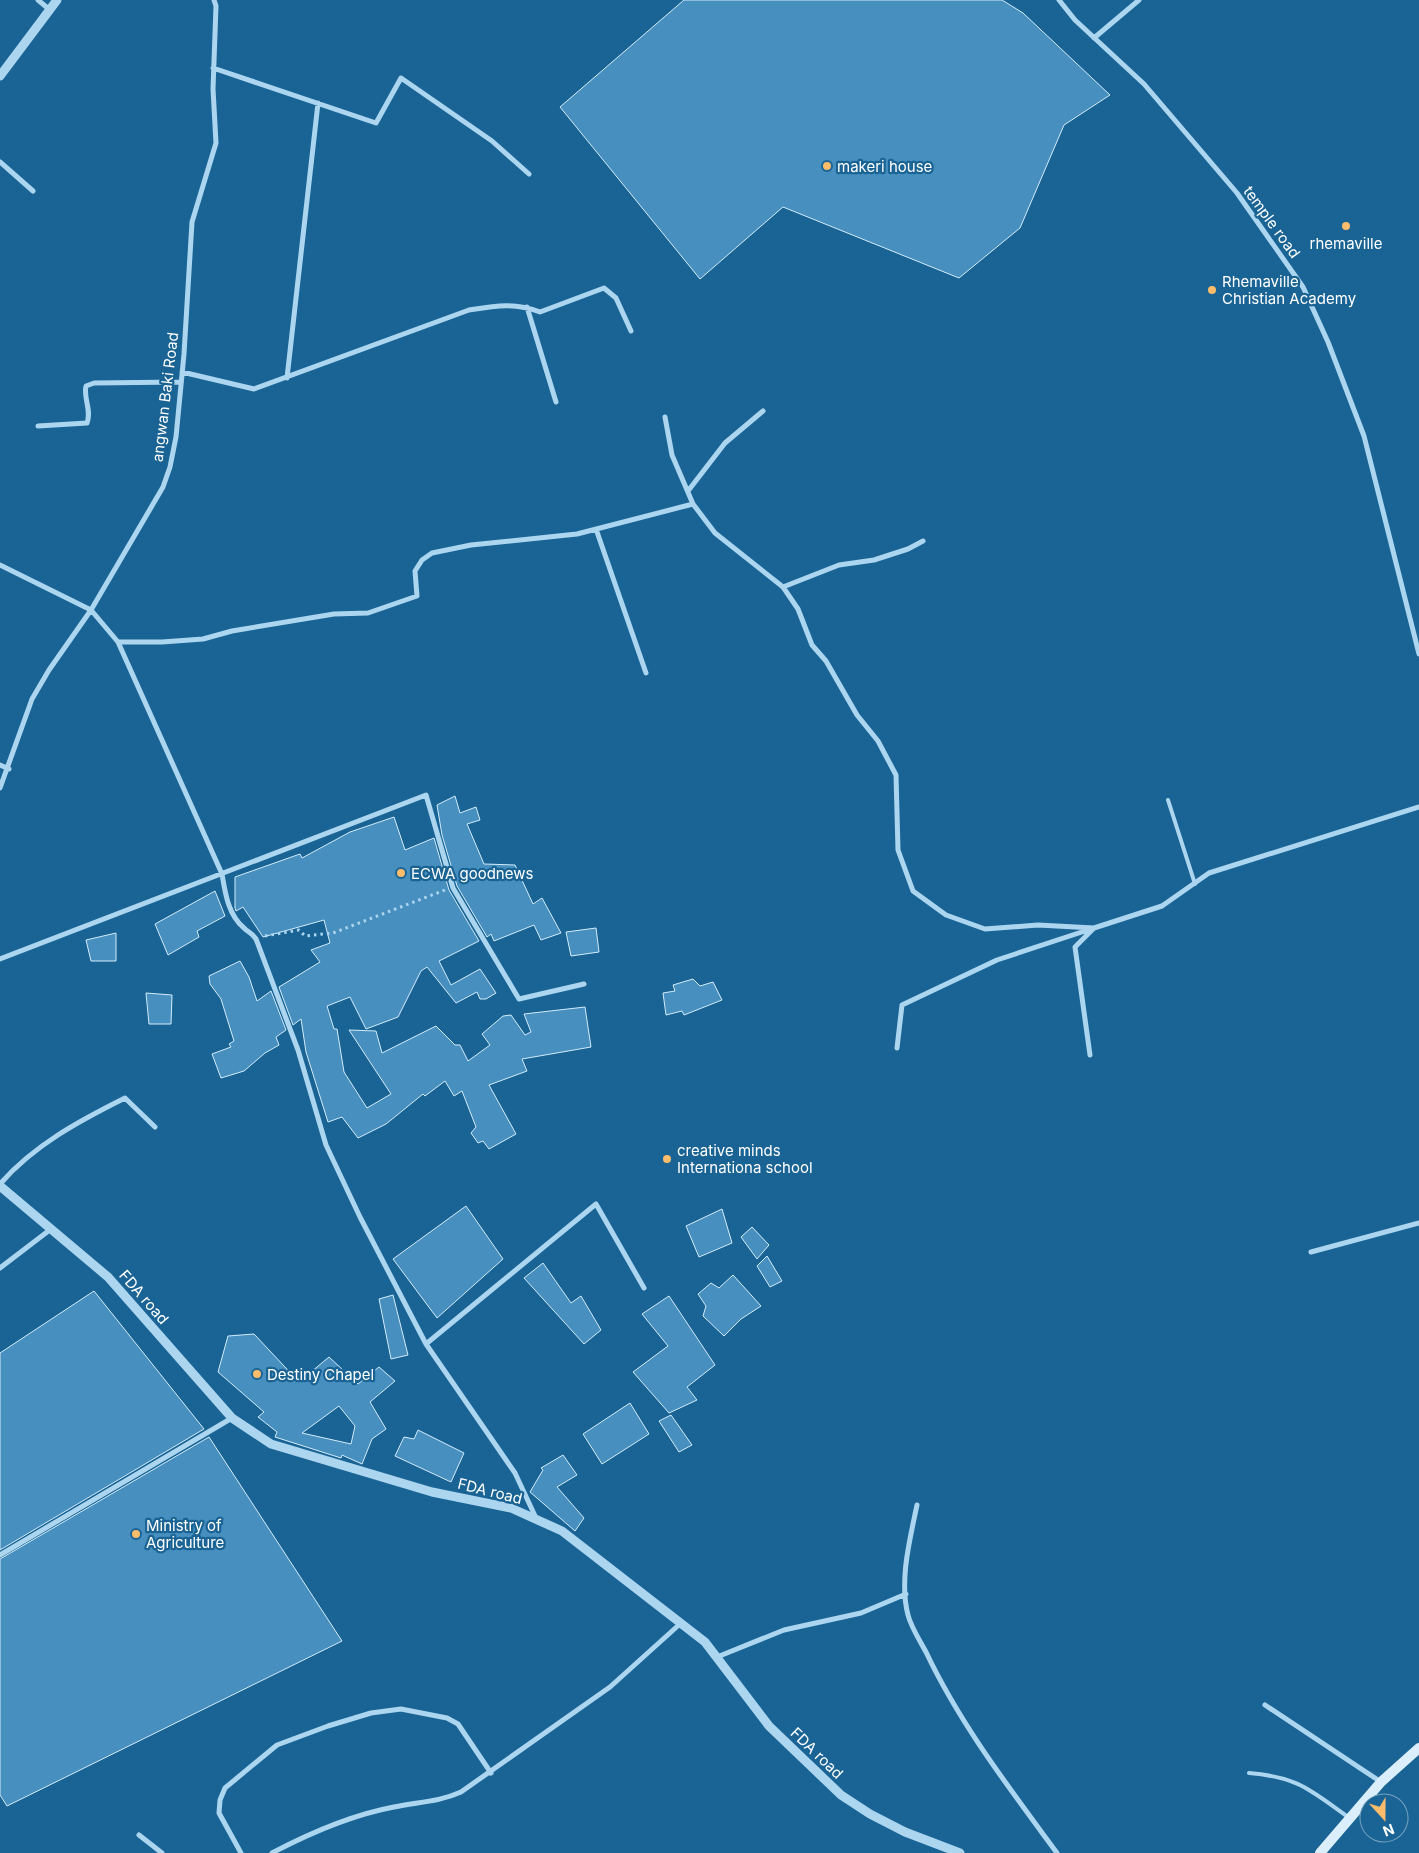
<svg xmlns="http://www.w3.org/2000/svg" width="1419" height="1853" font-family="Inter,sans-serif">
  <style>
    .building { fill: #478fbe; stroke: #d3ecfb; fill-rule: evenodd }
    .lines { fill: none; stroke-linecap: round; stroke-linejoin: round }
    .path { stroke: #acd6f0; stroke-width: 3; stroke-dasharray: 2.5 4; stroke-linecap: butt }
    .service { stroke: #acd6f0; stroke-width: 4 }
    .minor { stroke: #acd6f0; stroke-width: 5 }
    .tertiary { stroke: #acd6f0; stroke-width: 9 }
    .secondary { stroke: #daeefb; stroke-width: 10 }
    .poi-dot { fill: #ffbc6b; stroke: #1a6495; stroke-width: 2 }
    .labels { text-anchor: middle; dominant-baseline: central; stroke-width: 4.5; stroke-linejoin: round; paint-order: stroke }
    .poi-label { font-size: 15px; fill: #fff; stroke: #1a6495; text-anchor: start }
    .street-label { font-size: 15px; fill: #fff; stroke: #1a6495 }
  </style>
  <rect width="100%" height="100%" fill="#1a6495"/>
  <path class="building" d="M 684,0 L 1002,0 L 1023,13 L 1110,95 L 1064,125 L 1020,228 L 959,278 L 783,207 L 700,279 L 560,107 Z
    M 455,796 L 460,813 L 476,807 L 480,820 L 467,824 L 484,864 L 515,865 L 533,904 L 542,898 L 561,933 L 541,940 L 534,925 L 494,941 L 491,934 L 487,937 L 457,886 L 442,835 L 437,805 Z
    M 394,817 L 405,850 L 434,838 L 449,890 L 479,941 L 439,961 L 451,985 L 480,969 L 496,993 L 486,999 L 480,999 L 477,992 L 456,1003 L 427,967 L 421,971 L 398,1017 L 366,1029 L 350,997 L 327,1006 L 334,1029 L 337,1029 L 344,1072 L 367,1108 L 391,1094 L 349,1030 L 376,1031 L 382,1053 L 436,1026 L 455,1045 L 460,1045 L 468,1061 L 490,1045 L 482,1034 L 503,1016 L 511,1015 L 525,1035 L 531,1032 L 524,1014 L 585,1007 L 591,1047 L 522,1059 L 527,1071 L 489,1085 L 516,1134 L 489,1149 L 483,1141 L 478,1143 L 471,1133 L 476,1127 L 462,1091 L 454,1096 L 445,1081 L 425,1096 L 423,1094 L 386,1124 L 358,1138 L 342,1117 L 328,1122 L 306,1052 L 301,1019 L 293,1025 L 279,987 L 320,962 L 311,950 L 330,943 L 324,920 L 263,937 L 243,907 L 236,911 L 235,908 L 235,877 L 300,854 L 302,858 L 350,832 Z
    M 215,891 L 225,916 L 197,931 L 199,937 L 168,955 L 155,924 Z
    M 596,928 L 599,952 L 571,956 L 566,932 Z
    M 116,933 L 116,961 L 91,961 L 86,940 Z
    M 240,961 L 249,977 L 257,1001 L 271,991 L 286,1030 L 276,1037 L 279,1045 L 265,1053 L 244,1071 L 221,1078 L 212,1054 L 231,1047 L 229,1044 L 234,1041 L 221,999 L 210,984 L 209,976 Z
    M 693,979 L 700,986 L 713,982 L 722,1000 L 684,1015 L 682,1011 L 666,1015 L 663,993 L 675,991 L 673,985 Z
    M 146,993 L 172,995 L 171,1024 L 149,1024 Z
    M 466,1206 L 503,1259 L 437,1318 L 393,1259 Z
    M 722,1209 L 732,1243 L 699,1257 L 686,1226 Z
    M 752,1227 L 769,1245 L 757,1259 L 741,1237 Z
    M 767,1256 L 782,1281 L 770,1287 L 757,1266 Z
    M 543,1263 L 571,1303 L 581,1296 L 601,1330 L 584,1344 L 524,1278 Z
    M 733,1275 L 761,1306 L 741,1319 L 724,1336 L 703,1316 L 706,1306 L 698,1294 L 711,1283 L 719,1288 Z
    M 94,1291 L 204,1429 L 0,1550 L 0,1353 Z
    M 393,1295 L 408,1355 L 391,1359 L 379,1299 Z
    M 669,1296 L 715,1365 L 687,1387 L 697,1400 L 669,1413 L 633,1372 L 668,1346 L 642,1314 Z
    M 254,1334 L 299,1382 L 329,1357 L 358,1384 L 379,1367 L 395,1381 L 370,1402 L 386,1429 L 372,1439 L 362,1464 L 342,1455 L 341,1458 L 275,1437 L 277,1432 L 258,1417 L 264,1412 L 218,1372 L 228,1336 ZM 339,1406 L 355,1426 L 351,1444 L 302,1433 Z
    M 630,1403 L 649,1434 L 602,1464 L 583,1434 Z
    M 671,1415 L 692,1445 L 679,1452 L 659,1421 Z
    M 418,1430 L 464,1453 L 451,1482 L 395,1456 L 404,1437 L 414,1439 Z
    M 209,1437 L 342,1641 L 7,1806 L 0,1795 L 0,1559 Z
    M 563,1455 L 577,1475 L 557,1487 L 584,1518 L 575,1531 L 530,1492 L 543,1470 L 541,1468 Z"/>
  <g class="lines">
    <path class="path" d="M 265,936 L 299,930 L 305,936 L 333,933 L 445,890"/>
    <path class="service" d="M 1168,800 L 1195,884
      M 1249,1773 C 1298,1777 1310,1790 1348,1817"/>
    <path class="minor" d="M 38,0 L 50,10
      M 1059,0 L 1075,20 L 1144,84 L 1237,193 L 1303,287 L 1328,342 L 1364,436 L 1419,654
      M 1094,38 L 1139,0
      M 213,68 L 376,123 L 401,78 L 492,141 L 529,174
      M 0,162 L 33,191
      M 527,307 L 556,402
      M 182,372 L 254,389 L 469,310 C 494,306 515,302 540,312 L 604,288 L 616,298 L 631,331
      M 287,378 L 318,103
      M 665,417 L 672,455 L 693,504
      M 38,426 L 87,423 C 92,410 83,398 86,386 L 94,383 L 181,382
      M 688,491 L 725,443 L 763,411
      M 596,529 L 646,673
      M 0,565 L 91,610 L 118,642 L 222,874 C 225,892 228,915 244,928 C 249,933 252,933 256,939 L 298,1050 L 326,1145 L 360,1217 L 426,1344
      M 783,587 L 798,609 L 812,645 L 826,661 L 857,715 L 878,741 L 896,775 L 898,850 L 913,891 L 946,915 L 985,929 L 1038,925 L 1094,928 L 997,960 L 902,1005 L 897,1048
      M 118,642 L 162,642 L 203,639 L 232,631 L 334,614 L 368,613 L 417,596 L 415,571 L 422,560 L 432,553 L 471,545 L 577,534 L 693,504 L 715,533 L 783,587 L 839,565 L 874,560 L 908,549 L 923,541
      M 0,765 L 9,769
      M 0,788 L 32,699 L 49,670 L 91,610 L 163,487 L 170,467 L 176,437 L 184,354 L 192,222 L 216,143 L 213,89 L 216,6 L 214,0
      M 0,959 L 426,795 L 453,888 L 519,999 L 584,984
      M 1090,1055 L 1075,947 L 1094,928 L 1162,906 L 1209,873 L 1419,807
      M 0,1184 C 34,1145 79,1121 125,1098 L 155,1127
      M 1311,1252 L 1419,1223
      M 0,1268 L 51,1229
      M 917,1505 C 910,1539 899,1580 908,1615 C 911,1627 920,1641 926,1652 C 960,1724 1010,1789 1057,1853
      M 536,1518 L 515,1473 L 426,1344 L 596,1204 L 644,1288
      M 0,1555 L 232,1418
      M 717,1657 L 784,1630 L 861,1613 L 906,1594
      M 1265,1705 L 1381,1782
      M 139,1835 L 162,1853
      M 241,1853 L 219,1813 L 220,1800 L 225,1788 L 277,1745 L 328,1726 L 371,1713 L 401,1709 L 447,1718 L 458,1724 L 491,1773
      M 272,1853 C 310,1833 351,1815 394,1807 C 418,1802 439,1802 461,1792 L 610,1687 L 681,1623"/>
    <path class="tertiary" d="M 0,76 L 57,0
      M 0,1186 L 108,1277 L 232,1418 L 271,1444 L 432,1492 L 511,1508 L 562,1531 L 705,1642 L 769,1726 L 841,1795 L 870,1814 L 905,1832 L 960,1853"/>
    <path class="secondary" d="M 1320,1853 L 1381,1782 L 1419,1748"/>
  </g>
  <g class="poi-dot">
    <circle cx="827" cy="166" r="5"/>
    <circle cx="1346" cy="226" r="5"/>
    <circle cx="1212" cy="290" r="5"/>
    <circle cx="401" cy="873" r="5"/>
    <circle cx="667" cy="1159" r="5"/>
    <circle cx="257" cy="1374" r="5"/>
    <circle cx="136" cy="1534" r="5"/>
  </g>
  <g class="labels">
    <g class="poi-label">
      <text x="837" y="166">makeri house</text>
      <text x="1346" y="243" text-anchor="middle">rhemaville</text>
      <text x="1222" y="281">Rhemaville<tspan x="1222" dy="17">Christian Academy</tspan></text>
      <text x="411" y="873">ECWA goodnews</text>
      <text x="677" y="1150">creative minds<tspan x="677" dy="17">Internationa school</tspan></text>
      <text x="267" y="1374">Destiny Chapel</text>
      <text x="146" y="1525">Ministry of<tspan x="146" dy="17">Agriculture</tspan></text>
    </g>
    <g class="street-label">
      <text transform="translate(1272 222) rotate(54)">temple road</text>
      <text transform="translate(165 397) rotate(-83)">angwan Baki Road</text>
      <text transform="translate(144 1297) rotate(49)">FDA road</text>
      <text transform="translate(490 1491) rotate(14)">FDA road</text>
      <text transform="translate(817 1753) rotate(44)">FDA road</text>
    </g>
  </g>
  <g transform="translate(1384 1818) rotate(159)"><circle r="24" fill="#1a6495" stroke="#76a2bf"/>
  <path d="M0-4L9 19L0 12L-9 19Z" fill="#ffbc6b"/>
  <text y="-8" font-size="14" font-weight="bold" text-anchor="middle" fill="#ffffff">N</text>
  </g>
</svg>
